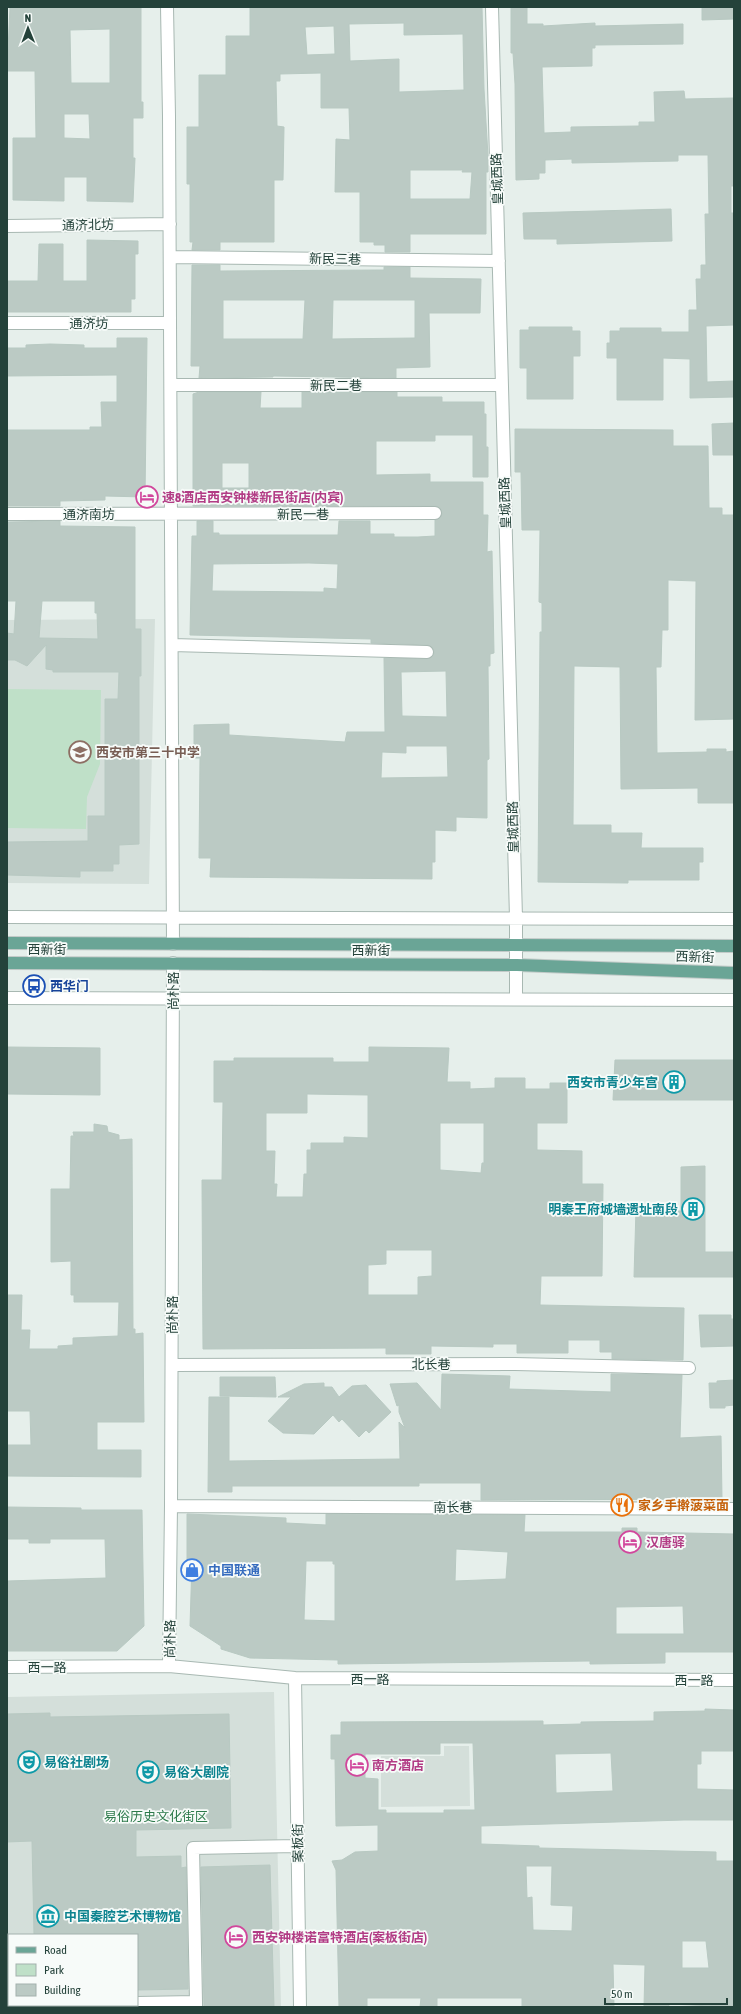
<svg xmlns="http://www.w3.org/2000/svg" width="741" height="2014" font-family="'Asap Condensed','Noto Sans SC',sans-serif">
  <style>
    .built { fill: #d4dfda; fill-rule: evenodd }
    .green { fill: #bfe0c8 }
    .building { fill: #bbcac4; stroke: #b8c9c2; fill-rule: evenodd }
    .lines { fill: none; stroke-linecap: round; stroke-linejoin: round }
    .minor-casing { stroke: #a8b8b2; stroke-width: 14 }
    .major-casing { stroke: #c2cac8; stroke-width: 14 }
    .minor { stroke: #fff; stroke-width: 12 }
    .major { stroke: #6aa596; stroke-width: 12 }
    .labels { text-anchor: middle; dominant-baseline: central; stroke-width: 3.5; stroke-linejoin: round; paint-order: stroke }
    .street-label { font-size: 13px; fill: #24423a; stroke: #f7fbf9 }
    .hotel-label { font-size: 13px; font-weight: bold; fill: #b23c85; stroke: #f7fbf9; text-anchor: start }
    .education-label { font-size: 13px; font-weight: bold; fill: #785e54; stroke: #f7fbf9; text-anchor: start }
    .transit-label { font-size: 13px; font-weight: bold; fill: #164399; stroke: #f7fbf9; text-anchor: start }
    .culture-label { font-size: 13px; font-weight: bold; fill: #0d838f; stroke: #f7fbf9; text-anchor: start }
    .food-label { font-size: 13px; font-weight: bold; fill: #c56008; stroke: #f7fbf9; text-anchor: start }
    .shop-label { font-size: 13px; font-weight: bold; fill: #366cbe; stroke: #f7fbf9; text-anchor: start }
    .park-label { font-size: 13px; fill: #2d7a4b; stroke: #f7fbf9 }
  </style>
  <rect width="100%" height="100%" fill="#e6efeb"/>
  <path class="built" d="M 155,619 L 149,884 L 7,883 L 7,620 Z
    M 274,1692 L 281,2007 L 7,2007 L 7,1697 ZM 9,1935 L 137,1935 L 137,2005 L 9,2005 Z
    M 444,1746 L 469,1746 L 470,1806 L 381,1807 L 381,1756 L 444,1756 Z"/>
  <path class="green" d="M 7,689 L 101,690 L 100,764 L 87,797 L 86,829 L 7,828 Z"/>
  <path class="building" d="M 10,7 L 141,7 L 141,102 L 143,102 L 143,118 L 133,118 L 133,158 L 135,158 L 133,202 L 87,201 L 87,177 L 64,177 L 64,201 L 13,200 L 13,138 L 36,138 L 35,71 L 7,71 ZM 110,29 L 110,83 L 71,83 L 70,30 ZM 64,114 L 89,114 L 90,139 L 64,138 Z
    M 250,7 L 482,7 L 484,89 L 488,156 L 488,172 L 486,172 L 486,234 L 410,234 L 410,252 L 385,252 L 385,245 L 374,245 L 374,242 L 360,242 L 360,192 L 335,192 L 336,139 L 350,140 L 349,108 L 321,108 L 321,73 L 280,74 L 280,81 L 276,81 L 277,126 L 284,127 L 283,180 L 274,180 L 274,242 L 220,242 L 220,250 L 192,250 L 193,242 L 190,242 L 190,184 L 187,184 L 187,127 L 199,127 L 199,75 L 226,75 L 226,36 L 250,36 ZM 404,23 L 404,35 L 463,34 L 464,90 L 399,92 L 399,59 L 350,61 L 349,24 ZM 334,26 L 335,54 L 307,55 L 305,27 ZM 410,170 L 463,170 L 462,172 L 472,172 L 470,199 L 410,199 Z
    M 511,7 L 527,7 L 527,24 L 543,24 L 543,26 L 595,23 L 595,26 L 683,24 L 683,44 L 595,45 L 595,48 L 592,48 L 592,66 L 542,67 L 544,133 L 571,132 L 571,127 L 639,126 L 639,122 L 655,122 L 654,92 L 684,91 L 685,99 L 734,98 L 734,186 L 731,186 L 731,213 L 734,213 L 734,325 L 706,326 L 707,382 L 734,381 L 734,397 L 690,398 L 690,359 L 663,358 L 663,400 L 617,400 L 617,358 L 607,358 L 607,343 L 610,343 L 610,331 L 620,331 L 620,328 L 661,328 L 661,332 L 689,332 L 689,310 L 697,310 L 696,279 L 701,279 L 701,265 L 706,265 L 705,214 L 709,214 L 708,155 L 678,155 L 678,161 L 572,163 L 572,159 L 545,160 L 545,173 L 539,173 L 539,179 L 516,180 L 515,84 L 513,53 L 511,53 Z
    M 702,7 L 734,7 L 734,19 L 702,20 Z
    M 671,209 L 672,241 L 557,244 L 557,239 L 524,239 L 523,213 Z
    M 87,240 L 138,241 L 138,254 L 135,254 L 135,299 L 131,299 L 131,312 L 7,312 L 7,281 L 38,281 L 39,244 L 63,244 L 63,281 L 87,281 Z
    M 192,265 L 220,265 L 220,271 L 378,270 L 384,270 L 384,267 L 410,267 L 410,278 L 481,279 L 480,313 L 429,313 L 430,367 L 396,368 L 396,378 L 273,376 L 273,377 L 199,378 L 200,366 L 191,366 ZM 223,300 L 305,300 L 303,339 L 223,339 ZM 333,300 L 415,300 L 415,338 L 332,339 Z
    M 529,327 L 572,327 L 572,331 L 580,331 L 580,356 L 573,356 L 573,399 L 527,399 L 527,368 L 520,368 L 520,330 L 529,330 Z
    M 117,338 L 147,338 L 145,497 L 105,496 L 105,500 L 60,501 L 60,506 L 7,506 L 7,430 L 90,430 L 90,427 L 102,427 L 101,402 L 117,402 L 117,375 L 7,376 L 7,348 L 26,348 L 26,345 L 50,344 L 84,345 L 84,348 L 117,348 Z
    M 199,392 L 261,392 L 260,408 L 302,408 L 302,392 L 397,392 L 397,397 L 442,397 L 442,402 L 484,402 L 484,414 L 486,414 L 486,447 L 488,447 L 488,477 L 473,477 L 473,435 L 435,435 L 435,441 L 376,441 L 376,475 L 430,474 L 430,482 L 483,482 L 483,515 L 488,515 L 487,552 L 492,551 L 494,653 L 490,654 L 490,666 L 488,666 L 489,759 L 487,760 L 487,818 L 456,817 L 456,831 L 435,830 L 435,862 L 432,862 L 432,879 L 210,877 L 211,858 L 199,858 L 200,758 L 194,758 L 194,725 L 229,724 L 229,735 L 345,742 L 347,732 L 385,732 L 384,658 L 427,659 L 433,656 L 434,652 L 433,648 L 428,645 L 371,643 L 371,639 L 190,635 L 192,536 L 197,536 L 197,521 L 213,521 L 213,533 L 219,533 L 219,535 L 338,535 L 339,521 L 370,521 L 370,534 L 394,534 L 394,537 L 418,537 L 435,536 L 435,520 L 441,517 L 442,513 L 439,507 L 435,506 L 193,506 L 193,394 ZM 222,463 L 249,463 L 249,488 L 222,488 ZM 309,563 L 338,564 L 337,589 L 324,588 L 324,592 L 212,591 L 213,564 ZM 446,671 L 447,717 L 402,716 L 401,672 ZM 406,746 L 447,746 L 448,777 L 381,778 L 382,752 L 406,753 Z
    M 734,423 L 734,455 L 713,455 L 712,424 Z
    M 515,429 L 673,430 L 673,446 L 708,446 L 709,508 L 722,508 L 722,515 L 734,515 L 734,719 L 695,720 L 696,581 L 668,580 L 668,630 L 662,630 L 661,667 L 656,667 L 657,753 L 707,752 L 707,749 L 726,749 L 726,752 L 734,751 L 734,803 L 698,803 L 698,788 L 621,789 L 620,667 L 574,666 L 573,825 L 611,825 L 611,833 L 642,833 L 641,848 L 703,848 L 703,862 L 699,862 L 699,880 L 628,880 L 628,883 L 538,882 L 540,632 L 542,632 L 542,603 L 539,602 L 540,530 L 522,530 L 521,472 L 515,472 Z
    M 60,521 L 60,526 L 135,527 L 135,629 L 141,629 L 141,676 L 139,676 L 139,844 L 119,845 L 119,864 L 113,864 L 113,871 L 80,871 L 80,877 L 7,875 L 7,842 L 88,841 L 88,816 L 105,816 L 105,699 L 118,699 L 119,672 L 53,672 L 53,670 L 46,669 L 46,645 L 27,666 L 15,660 L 7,660 L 7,633 L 14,634 L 16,601 L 7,601 L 7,522 ZM 42,601 L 95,601 L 95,613 L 97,613 L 98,639 L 39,638 Z
    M 7,1047 L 100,1048 L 100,1095 L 7,1094 Z
    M 369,1047 L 449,1048 L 447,1082 L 470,1082 L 470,1089 L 495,1088 L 495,1078 L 525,1078 L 525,1089 L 550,1089 L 550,1083 L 567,1083 L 567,1123 L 537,1123 L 537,1150 L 582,1151 L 582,1184 L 603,1184 L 602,1276 L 541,1276 L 540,1305 L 684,1308 L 683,1360 L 612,1359 L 612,1352 L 600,1352 L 600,1340 L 568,1340 L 568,1353 L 517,1353 L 517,1344 L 493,1344 L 493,1347 L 431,1346 L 431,1354 L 386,1354 L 386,1348 L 203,1349 L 202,1180 L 222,1180 L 223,1102 L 214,1102 L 214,1061 L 234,1061 L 234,1058 L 333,1058 L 333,1062 L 369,1062 ZM 307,1094 L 368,1095 L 368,1138 L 344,1137 L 344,1143 L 311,1143 L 311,1150 L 307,1150 L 307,1174 L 304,1174 L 303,1197 L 276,1197 L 277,1184 L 274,1184 L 275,1151 L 266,1151 L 266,1113 L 307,1113 ZM 440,1123 L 484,1123 L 484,1163 L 482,1163 L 481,1173 L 440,1170 ZM 386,1250 L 432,1250 L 432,1276 L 418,1277 L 418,1295 L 368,1295 L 368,1265 L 386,1264 Z
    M 615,1060 L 734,1060 L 734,1100 L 613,1100 Z
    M 94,1124 L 107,1126 L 108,1132 L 119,1135 L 119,1140 L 132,1139 L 133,1329 L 135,1329 L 135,1334 L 143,1333 L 144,1422 L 97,1422 L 97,1450 L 141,1450 L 141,1477 L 7,1476 L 7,1445 L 31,1445 L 30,1411 L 7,1411 L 7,1295 L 22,1295 L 21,1330 L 30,1330 L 29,1349 L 58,1349 L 58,1346 L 73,1345 L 73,1338 L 118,1336 L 119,1302 L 74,1302 L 74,1295 L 71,1295 L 71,1261 L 51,1262 L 51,1189 L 70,1189 L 71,1136 L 74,1136 L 73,1132 L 94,1132 Z
    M 705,1166 L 705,1252 L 734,1252 L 734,1277 L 634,1277 L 636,1209 L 681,1211 L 681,1167 Z
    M 699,1315 L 731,1315 L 731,1319 L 734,1319 L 734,1346 L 701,1347 Z
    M 442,1374 L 510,1376 L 509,1389 L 611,1392 L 611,1374 L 682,1375 L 680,1438 L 721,1436 L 722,1499 L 481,1500 L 481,1483 L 419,1483 L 419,1486 L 232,1486 L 232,1492 L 208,1492 L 209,1397 L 229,1397 L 229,1461 L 400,1459 L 399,1422 L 405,1428 L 399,1412 L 399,1405 L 397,1406 L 390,1384 L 417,1383 L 441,1410 Z
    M 220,1377 L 275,1377 L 276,1397 L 220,1396 Z
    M 734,1380 L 734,1405 L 725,1406 L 725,1408 L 710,1408 L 709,1383 L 717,1383 L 717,1381 Z
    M 324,1383 L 324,1387 L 332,1387 L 339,1397 L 352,1386 L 366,1385 L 391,1412 L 369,1433 L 366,1430 L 359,1437 L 342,1419 L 339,1422 L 333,1415 L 314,1434 L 283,1433 L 268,1421 L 291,1397 L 278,1397 L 304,1384 Z
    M 7,1507 L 81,1508 L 81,1510 L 142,1510 L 144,1626 L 117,1651 L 7,1651 L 7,1581 L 106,1578 L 105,1539 L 50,1539 L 50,1543 L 29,1543 L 29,1539 L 7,1539 Z
    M 187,1514 L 286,1518 L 286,1523 L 326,1525 L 326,1514 L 525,1515 L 524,1532 L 622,1532 L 622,1528 L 637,1528 L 637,1532 L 734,1534 L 734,1652 L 665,1652 L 665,1663 L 590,1664 L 590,1661 L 338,1664 L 338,1660 L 250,1658 L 221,1649 L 221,1646 L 190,1626 L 192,1562 L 187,1562 ZM 456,1549 L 508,1552 L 506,1579 L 455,1581 ZM 306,1561 L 333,1561 L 333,1564 L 335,1564 L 335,1621 L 304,1620 ZM 683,1606 L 684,1634 L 616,1634 L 616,1607 Z
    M 705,1709 L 734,1710 L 734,1751 L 701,1751 L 701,1764 L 697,1764 L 697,1789 L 734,1790 L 734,1820 L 684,1820 L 481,1826 L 481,1844 L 539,1846 L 539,1848 L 716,1852 L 716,1861 L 734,1861 L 734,2007 L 669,2004 L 669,2007 L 644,2007 L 645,1965 L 613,1964 L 614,2007 L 522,2007 L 522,1998 L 437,1998 L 437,2007 L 420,2007 L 421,1998 L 367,1998 L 367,2007 L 339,2007 L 336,1870 L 332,1861 L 342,1860 L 355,1852 L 378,1851 L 378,1825 L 336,1826 L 335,1759 L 331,1759 L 331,1735 L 341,1735 L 341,1722 L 543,1721 L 543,1725 L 581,1724 L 581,1722 L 654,1721 L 654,1712 L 705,1711 ZM 440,1743 L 473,1743 L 475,1810 L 444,1810 L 444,1813 L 386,1813 L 386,1810 L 378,1810 L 378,1779 L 365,1778 L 365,1754 L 440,1754 ZM 611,1753 L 613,1791 L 556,1793 L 555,1754 ZM 526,1866 L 552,1866 L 551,1905 L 573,1906 L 572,1931 L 533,1930 L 532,1897 L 527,1898 ZM 682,1941 L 706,1941 L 709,1968 L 682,1968 Z
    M 50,1713 L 50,1717 L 229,1714 L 231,1828 L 136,1830 L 136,1857 L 181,1856 L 181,1868 L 186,1867 L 188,1989 L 137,1990 L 137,1935 L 34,1935 L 32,1841 L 7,1842 L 7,1714 Z
    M 270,1865 L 274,2007 L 204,2007 L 201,1867 Z"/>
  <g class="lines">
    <g class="minor-casing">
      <path id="minor" d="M 167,7 L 169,116 L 173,944
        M 492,7 L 516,918 L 516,999
        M 7,226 L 170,224
        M 170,257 L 499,261
        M 7,323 L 170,323
        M 171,385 L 501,385
        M 7,514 L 435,513
        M 172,645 L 427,652
        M 7,917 L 734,919
        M 7,998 L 734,1000
        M 172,1365 L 515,1364 L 689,1368
        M 171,1506 L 734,1509
        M 169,1666 L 171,1506 L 173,963
        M 7,1667 L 169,1666 L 295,1678 L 734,1680
        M 295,1678 L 300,2007
        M 7,1995 L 9,1994
        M 196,2002 L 193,1848 L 298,1846
        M 137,2003 L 196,2002 L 196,2007
        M 39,2005 L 49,2005"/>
    </g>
    <g class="major-casing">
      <path id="major" d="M 7,943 L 734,946
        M 7,963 L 517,965 L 734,973"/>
    </g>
    <use href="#minor" class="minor"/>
    <use href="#major" class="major"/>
  </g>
  <defs>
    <g id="hotel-ring" transform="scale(1.15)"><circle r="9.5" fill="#f7fbf9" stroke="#d1479c" stroke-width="1.5"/><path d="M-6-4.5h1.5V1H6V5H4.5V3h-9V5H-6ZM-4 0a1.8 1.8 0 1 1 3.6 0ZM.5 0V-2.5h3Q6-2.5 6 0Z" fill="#d1479c"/></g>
    <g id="school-ring" transform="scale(1.15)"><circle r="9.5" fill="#f7fbf9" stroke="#8d6e63" stroke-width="1.5"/><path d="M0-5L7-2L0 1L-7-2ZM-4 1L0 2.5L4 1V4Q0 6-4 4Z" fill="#8d6e63"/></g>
    <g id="bus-ring" transform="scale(1.15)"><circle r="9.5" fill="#f7fbf9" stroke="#1a4fb4" stroke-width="1.5"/><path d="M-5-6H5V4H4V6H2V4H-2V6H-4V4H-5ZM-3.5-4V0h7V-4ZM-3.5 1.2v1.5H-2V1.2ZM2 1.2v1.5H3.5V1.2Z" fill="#1a4fb4"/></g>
    <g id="building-ring" transform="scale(1.15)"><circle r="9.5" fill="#f7fbf9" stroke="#0f9aa8" stroke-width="1.5"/><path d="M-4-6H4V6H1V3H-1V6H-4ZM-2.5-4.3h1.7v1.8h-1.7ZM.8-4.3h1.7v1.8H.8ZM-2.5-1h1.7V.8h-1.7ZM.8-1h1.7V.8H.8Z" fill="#0f9aa8"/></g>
    <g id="restaurant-ring" transform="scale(1.15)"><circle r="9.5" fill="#f7fbf9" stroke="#e8710a" stroke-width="1.5"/><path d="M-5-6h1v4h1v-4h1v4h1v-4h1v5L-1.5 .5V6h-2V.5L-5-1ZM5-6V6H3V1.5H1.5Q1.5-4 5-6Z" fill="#e8710a"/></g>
    <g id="shop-ring" transform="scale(1.15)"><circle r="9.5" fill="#f7fbf9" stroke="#3f7fe0" stroke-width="1.5"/><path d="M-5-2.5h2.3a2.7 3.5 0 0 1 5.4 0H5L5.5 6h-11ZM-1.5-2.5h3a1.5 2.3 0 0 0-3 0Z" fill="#3f7fe0"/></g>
    <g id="theatre-ring" transform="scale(1.15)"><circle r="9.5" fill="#f7fbf9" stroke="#0f9aa8" stroke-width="1.5"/><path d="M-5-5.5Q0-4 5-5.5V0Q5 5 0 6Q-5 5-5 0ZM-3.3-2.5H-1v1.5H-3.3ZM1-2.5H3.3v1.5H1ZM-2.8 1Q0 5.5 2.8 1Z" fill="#0f9aa8"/></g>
    <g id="museum-ring" transform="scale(1.15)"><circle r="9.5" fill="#f7fbf9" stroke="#0f9aa8" stroke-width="1.5"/><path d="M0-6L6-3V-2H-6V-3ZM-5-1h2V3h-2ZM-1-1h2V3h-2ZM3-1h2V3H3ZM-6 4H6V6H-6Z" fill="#0f9aa8"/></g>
  </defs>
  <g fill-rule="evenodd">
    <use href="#hotel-ring" x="147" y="497"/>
    <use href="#school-ring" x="80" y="752"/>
    <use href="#bus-ring" x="34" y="986"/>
    <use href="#building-ring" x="674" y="1082"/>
    <use href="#building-ring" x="693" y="1209"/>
    <use href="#restaurant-ring" x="622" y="1505"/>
    <use href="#hotel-ring" x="630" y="1542"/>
    <use href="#shop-ring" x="192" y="1570"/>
    <use href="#theatre-ring" x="29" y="1762"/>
    <use href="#hotel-ring" x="357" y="1765"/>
    <use href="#theatre-ring" x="148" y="1772"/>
    <use href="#museum-ring" x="48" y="1916"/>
    <use href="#hotel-ring" x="236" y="1937"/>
  </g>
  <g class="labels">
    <g class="street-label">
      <text transform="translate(497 179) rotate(-92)">皇城西路</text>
      <text transform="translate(88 225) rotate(-1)">通济北坊</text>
      <text transform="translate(335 259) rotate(1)">新民三巷</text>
      <text x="89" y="323">通济坊</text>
      <text x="336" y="385">新民二巷</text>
      <text transform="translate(505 503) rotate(-92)">皇城西路</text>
      <text x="89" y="514">通济南坊</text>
      <text x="303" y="514">新民一巷</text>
      <text transform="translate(513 827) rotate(-91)">皇城西路</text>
      <text x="47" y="949">西新街</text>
      <text x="371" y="950">西新街</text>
      <text transform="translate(695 957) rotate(2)">西新街</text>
      <text transform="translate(173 991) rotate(-90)">尚朴路</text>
      <text transform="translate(172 1315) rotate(-90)">尚朴路</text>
      <text x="431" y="1364">北长巷</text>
      <text x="453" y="1507">南长巷</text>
      <text transform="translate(170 1639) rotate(-89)">尚朴路</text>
      <text x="47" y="1667">西一路</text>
      <text x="370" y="1679">西一路</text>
      <text x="694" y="1680">西一路</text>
      <text transform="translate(298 1843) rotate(-91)">案板街</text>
    </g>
    <g class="hotel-label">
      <text x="162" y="497">速8酒店西安钟楼新民街店(内宾)</text>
      <text x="646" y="1542">汉唐驿</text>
      <text x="372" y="1765">南方酒店</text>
      <text x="252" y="1937">西安钟楼诺富特酒店(案板街店)</text>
    </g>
    <g class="education-label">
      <text x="96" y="752">西安市第三十中学</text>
    </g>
    <g class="transit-label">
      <text x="50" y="986">西华门</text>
    </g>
    <g class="culture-label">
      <text x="658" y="1082" text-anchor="end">西安市青少年宫</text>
      <text x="678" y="1209" text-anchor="end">明秦王府城墙遗址南段</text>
      <text x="44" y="1762">易俗社剧场</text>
      <text x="164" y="1772">易俗大剧院</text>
      <text x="64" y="1916">中国秦腔艺术博物馆</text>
    </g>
    <g class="food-label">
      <text x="638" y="1505">家乡手擀菠菜面</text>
    </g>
    <g class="shop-label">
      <text x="208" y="1570">中国联通</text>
    </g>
    <g class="park-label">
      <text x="156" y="1816">易俗历史文化街区</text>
    </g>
  </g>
  <rect width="741" height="2014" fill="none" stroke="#24423a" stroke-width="16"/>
  <rect x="8" y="1934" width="130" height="72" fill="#f7fbf9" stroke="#a3b1ad"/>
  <rect x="16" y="1947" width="20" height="6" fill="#6aa596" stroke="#a3b1ad"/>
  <text x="44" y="1954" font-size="12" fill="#24423a">Road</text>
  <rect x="16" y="1964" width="20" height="12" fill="#bfe0c8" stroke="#a3b1ad"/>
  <text x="44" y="1974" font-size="12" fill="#24423a">Park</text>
  <rect x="16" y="1984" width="20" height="12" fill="#bbcac4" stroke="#a3b1ad"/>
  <text x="44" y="1994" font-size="12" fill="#24423a">Building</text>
  <g transform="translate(28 28) rotate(359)" stroke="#f7fbf9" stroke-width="3" paint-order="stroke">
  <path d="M0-3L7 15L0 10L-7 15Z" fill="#24423a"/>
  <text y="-6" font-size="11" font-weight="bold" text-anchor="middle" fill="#24423a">N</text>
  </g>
  <path d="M605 1998v6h122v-6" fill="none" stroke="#24423a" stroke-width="2"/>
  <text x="611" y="1998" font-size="12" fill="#24423a" stroke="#f7fbf9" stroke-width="3" paint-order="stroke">50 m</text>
</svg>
